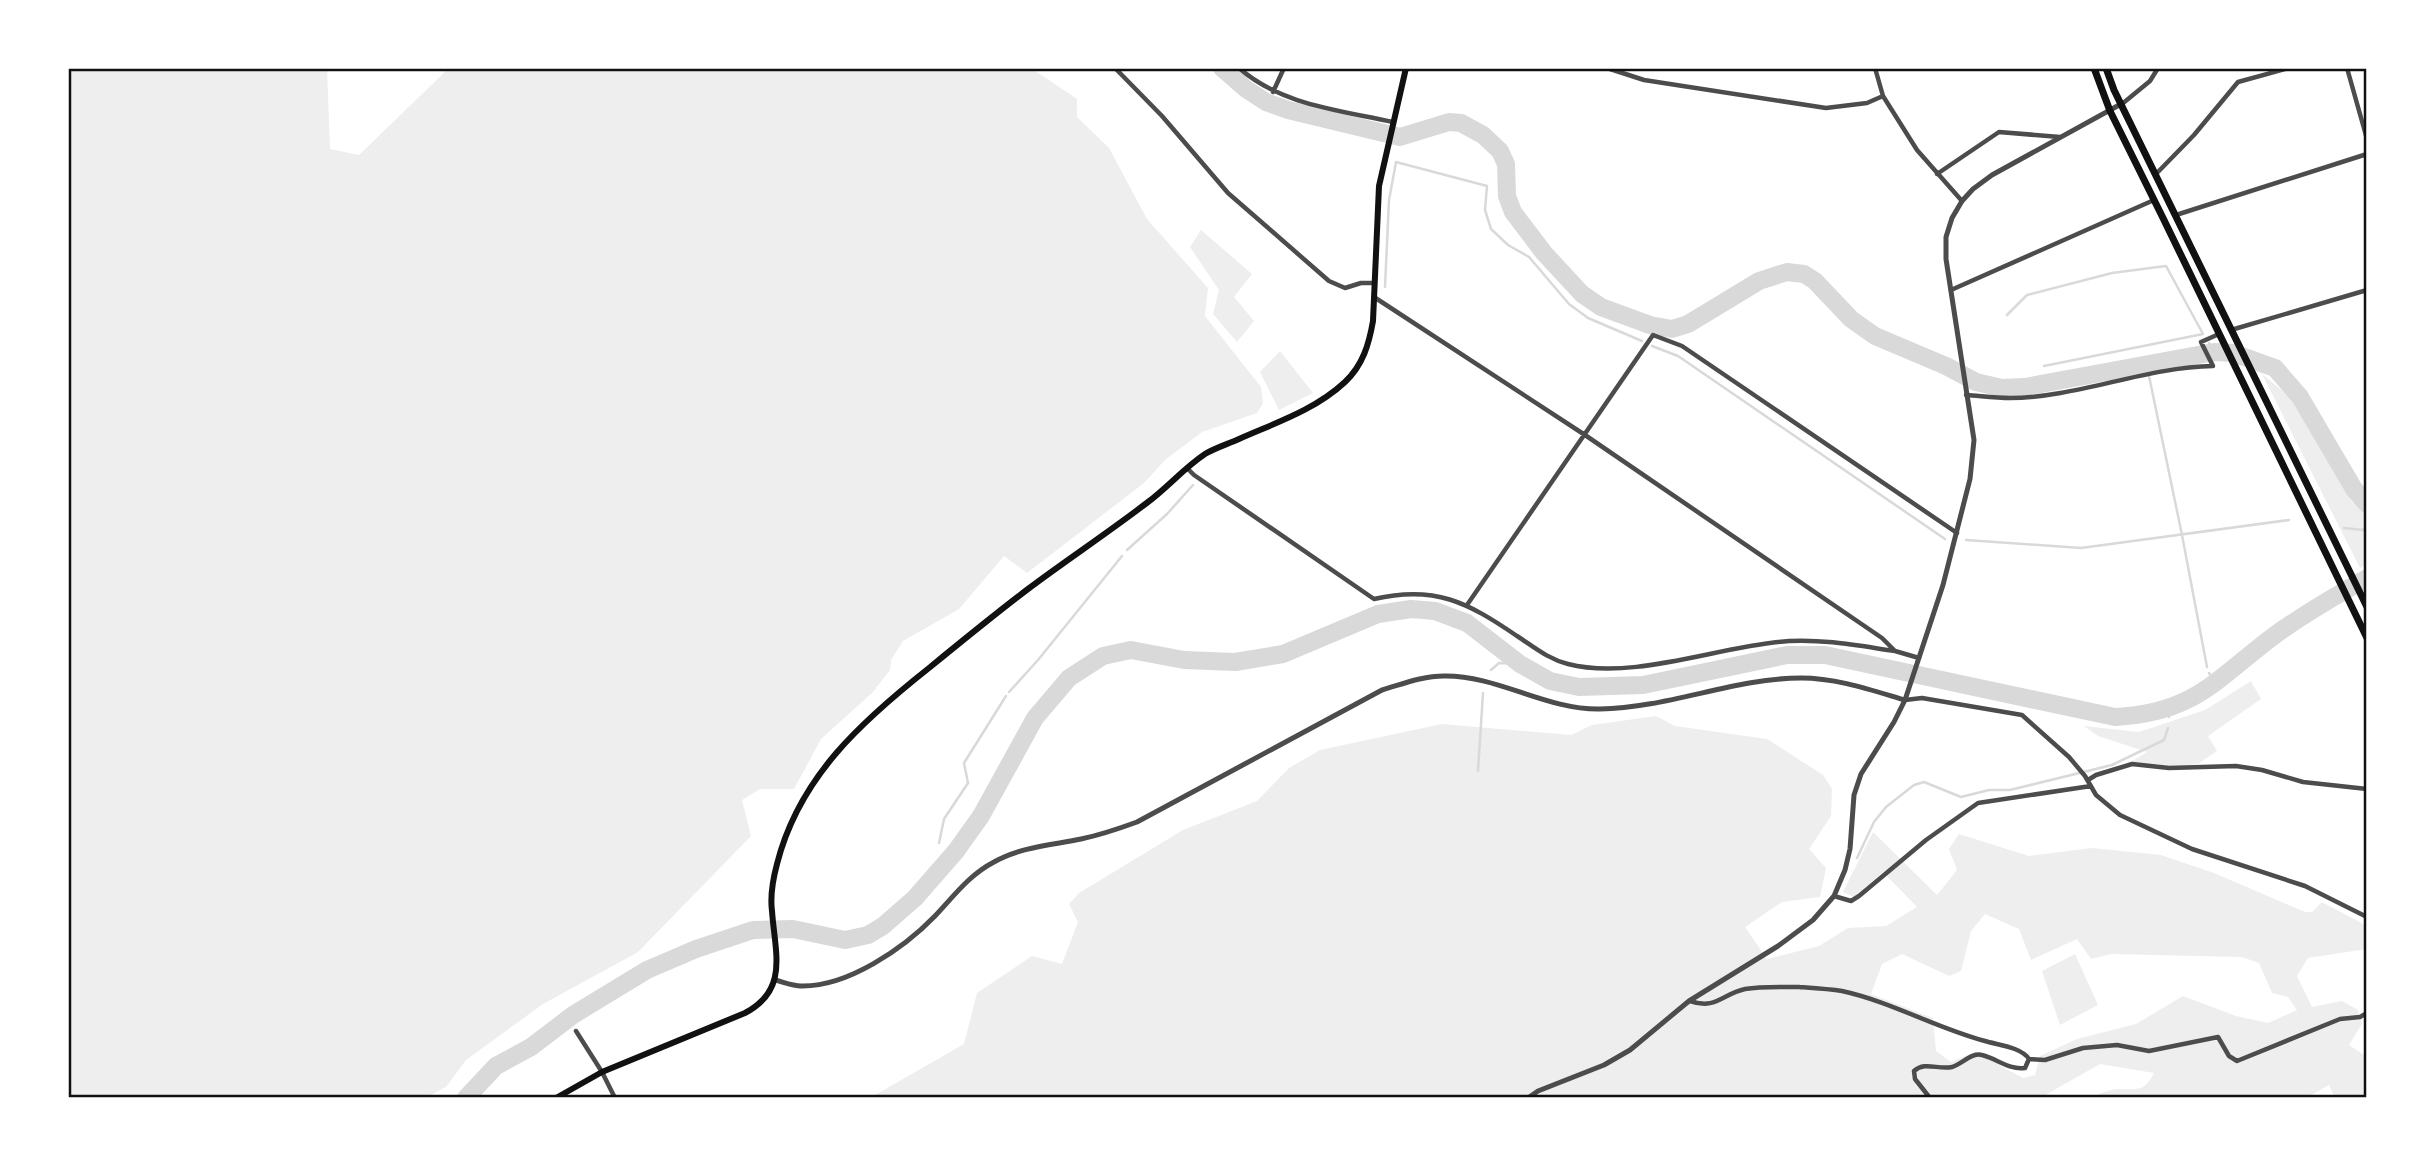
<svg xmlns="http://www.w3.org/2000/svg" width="2435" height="1166" font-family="'Open Sans',sans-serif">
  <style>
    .green { fill: #eee; fill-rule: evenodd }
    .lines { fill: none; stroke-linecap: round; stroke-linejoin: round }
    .stream { stroke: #d9d9d9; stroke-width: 2.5 }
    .river { stroke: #d9d9d9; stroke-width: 18 }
    .minor { stroke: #4c4c4c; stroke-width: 4.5 }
    .tertiary { stroke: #4c4c4c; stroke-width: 5 }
    .secondary { stroke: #111; stroke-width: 6 }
    .trunk { stroke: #111; stroke-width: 7 }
    .neatline { fill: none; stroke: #111; stroke-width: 2.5 }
  </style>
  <rect width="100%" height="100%" fill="#fff"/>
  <path class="green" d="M 68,68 L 327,68 L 330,149 L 359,155 L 449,68 L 1031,68 L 1077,99 L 1077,117 L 1109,148 L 1147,219 L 1208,288 L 1205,316 L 1261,387 L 1263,403 L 1257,413 L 1202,432 L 1165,460 L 1144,483 L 1027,573 L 1004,556 L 959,609 L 903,641 L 891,660 L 890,670 L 873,692 L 821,739 L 794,789 L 760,789 L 742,800 L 751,836 L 638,952 L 543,1004 L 466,1060 L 446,1087 L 425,1098 L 68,1098 Z
    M 1201,230 L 1252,274 L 1234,297 L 1254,321 L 1237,342 L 1213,314 L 1219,290 L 1190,247 Z
    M 1280,351 L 1313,393 L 1279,410 L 1260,372 Z
    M 2262,374 L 2289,396 L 2351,500 L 2367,516 L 2367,564 L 2360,568 Z
    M 2251,681 L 2261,699 L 2208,736 L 2217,751 L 2198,764 L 2166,768 L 2129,763 L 2147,752 L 2098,736 L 2084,726 L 2139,732 L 2205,710 Z
    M 1656,716 L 1675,726 L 1767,739 L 1823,775 L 1832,789 L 1831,816 L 1809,849 L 1826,868 L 1820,897 L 1782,902 L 1745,927 L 1767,959 L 1819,946 L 1848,928 L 1886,926 L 1917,907 L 1883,872 L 1854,897 L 1843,892 L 1873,832 L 1937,895 L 1957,870 L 1949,849 L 1959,834 L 2029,856 L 2092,848 L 2161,855 L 2214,873 L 2305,912 L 2312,912 L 2322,902 L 2367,926 L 2367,949 L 2308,958 L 2297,976 L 2312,1007 L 2342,1001 L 2358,1010 L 2362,1024 L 2349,1045 L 2367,1057 L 2367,1098 L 2335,1098 L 2329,1085 L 2306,1098 L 2089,1098 C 2098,1095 2107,1090 2117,1089 C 2137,1088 2143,1094 2154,1073 L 2100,1064 L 2040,1098 L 870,1098 L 964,1044 L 977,993 L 1032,956 L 1062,964 L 1078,922 L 1069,904 L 1079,893 L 1183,830 L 1257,801 L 1289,768 L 1320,750 L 1442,724 L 1571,735 L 1592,725 ZM 1985,914 L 2019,929 L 2031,960 L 2077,939 L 2091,959 L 2111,954 L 2242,957 L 2259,963 L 2272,993 L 2288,997 L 2297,1010 L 2268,1023 L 2236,1016 L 2183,996 L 2136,1024 L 2077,1039 L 2040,1056 L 2035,1075 L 2023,1078 L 1975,1052 L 1951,1062 L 1936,1051 L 1933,1018 L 1871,994 L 1882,964 L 1902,954 L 1949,976 L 1961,971 L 1971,931 Z
    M 2075,954 L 2098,1005 L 2060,1025 L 2042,971 Z"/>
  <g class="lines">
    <path class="stream" d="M 1385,287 L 1389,200 L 1396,162 L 1487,186 L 1485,210 L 1491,229 L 1508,245 L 1529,257 L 1569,304 L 1588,318 L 1642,341
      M 2007,315 L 2027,295 L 2112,273 L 2166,266 L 2203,334 L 2044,366
      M 2209,343 L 2214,352
      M 1652,346 L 1678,356 L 1945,539
      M 2148,371 L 2148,364
      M 2149,376 L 2182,535 L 2207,667
      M 2344,528 L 2363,530 L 2367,526
      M 1966,540 L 2081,548 L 2289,520
      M 1127,550 L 1167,514 L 1193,485
      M 1491,670 L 1499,663 L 1520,664
      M 2209,673 L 2216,684
      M 1009,692 L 1038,660 L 1122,556
      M 2166,709 L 2169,717
      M 1478,771 L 1483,693
      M 939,843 L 944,819 L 968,783 L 964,763 L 1006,696
      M 1857,858 L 1874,822 L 1886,807 L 1914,785 L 1924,782 L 1961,797 L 1989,790 L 2010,790 L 2112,765 L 2164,740 L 2168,728"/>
    <path class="river" d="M 1222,68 L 1246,89 L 1266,102 L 1288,110 L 1400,137 L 1449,122 L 1461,123 L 1483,135 L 1500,151 L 1506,164 L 1507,196 L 1513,212 L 1544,253 L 1582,294 L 1601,307 L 1650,325 L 1672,329 L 1688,324 L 1759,281 L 1787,272 L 1804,274 L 1815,281 L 1851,319 L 1875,336 L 1946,366 L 1976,382 L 2002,388 L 2025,387 L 2214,352 L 2233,353 L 2275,368 L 2300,397 L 2354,489 L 2367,504
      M 466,1098 L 496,1066 L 531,1047 L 573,1015 L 647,970 L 696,949 L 753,930 L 793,929 L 845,940 L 868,935 L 883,926 L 915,898 L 956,851 L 981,816 L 1035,718 L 1069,678 L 1103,656 L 1131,650 L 1184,660 L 1235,662 L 1283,654 L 1378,614 L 1411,609 L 1435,611 L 1467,623 L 1520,664 L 1550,681 L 1579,687 L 1643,685 L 1787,655 L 1825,655 L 2115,717 C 2195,713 2216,679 2275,635 C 2304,614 2335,596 2367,578"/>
    <path class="minor" d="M 1115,68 L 1162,116 L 1228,193 L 1329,281 L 1345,288 L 1361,283 L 1373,283
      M 1239,68 C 1281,105 1339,110 1393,122
      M 1607,68 L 1644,80 L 1826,108 L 1867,103 L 1883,96
      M 1875,68 L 1883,96 L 1917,150 L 1962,201
      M 2347,68 L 2367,139
      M 1273,92 L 1284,68
      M 2122,104 L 2150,81 L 2158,68
      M 1937,174 L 1999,132 L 2060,137
      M 2156,174 L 2194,135 L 2238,82 L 2289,68
      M 2176,215 L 2367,154
      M 1951,290 L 2154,200
      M 1374,297 L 1585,435 L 1882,638 L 1895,651 L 1919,658
      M 2231,330 L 2367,290
      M 1966,395 C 1981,396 1995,398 2010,398 C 2076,398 2145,367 2213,366 L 2201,342 L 2219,334
      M 1187,468 L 1194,475 L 1374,599 C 1435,585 1467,602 1517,636 C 1534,647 1548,659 1568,664 C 1634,681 1722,645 1789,641 C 1825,639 1860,646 1895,651
      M 1467,605 L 1653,335 L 1682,346 L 1957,533
      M 1905,700 L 1922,698 L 2022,715 L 2069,757 L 2085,776 L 2096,795 L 2120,815 L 2192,849 L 2305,886 L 2367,917
      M 2088,780 L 2096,775 L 2132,764 L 2169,768 L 2236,766 L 2262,770 L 2303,782 L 2367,789
      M 1834,896 L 1851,901 L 1859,896 L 1926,840 L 1978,803 L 2091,786
      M 1690,1001 C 1716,1010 1722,994 1745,989 C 1762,986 1782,987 1799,987 C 1813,988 1829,989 1842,991 C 1892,1002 1936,1028 1985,1041 C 1998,1045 2021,1047 2029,1059 L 2045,1060 L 2083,1048 L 2117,1045 L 2149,1051 L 2218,1037 L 2229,1056 L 2237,1061 L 2340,1019 L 2360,1017 L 2367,1013
      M 576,1031 L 602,1072 L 615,1098
      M 1930,1098 L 1915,1079 L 1914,1071 C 1925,1061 1938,1070 1952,1067 C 1962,1064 1972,1052 1982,1055 C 1998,1059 2008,1070 2025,1068 L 2029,1059"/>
    <path class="tertiary" d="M 775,980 C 783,982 793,986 801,986 C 848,987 904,948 935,916 C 954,896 969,875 994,862 C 1020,847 1052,845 1081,839 C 1100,835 1118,829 1137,822 L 1382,690 C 1403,684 1422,676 1444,676 C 1497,675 1546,710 1600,709 C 1668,708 1735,678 1801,678 C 1837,678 1871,690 1905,700
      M 1528,1098 L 1538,1091 L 1604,1065 L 1630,1050 L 1689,1001 L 1778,946 L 1813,920 L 1834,896 L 1845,870 L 1850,849 L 1854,795 L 1861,774 L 1894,722 L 1905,700 L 1943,585 L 1970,479 L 1974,440 L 1946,259 L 1946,237 L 1952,218 L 1962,201 L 1973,189 L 1992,175 L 2121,104"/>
    <path class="secondary" d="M 556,1098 L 602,1072 L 745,1013 C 789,990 775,953 772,911 C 770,896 773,879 777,864 C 799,777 862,721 929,668 C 962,641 995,614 1028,589 C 1068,559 1109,532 1148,502 C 1168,487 1184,468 1205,454 C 1215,448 1228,444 1239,439 C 1275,423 1315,410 1345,382 C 1363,365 1369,344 1373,321 L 1379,186 L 1406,68"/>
    <path class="trunk" d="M 2094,68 L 2110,111 L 2163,218 L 2367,638
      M 2106,68 L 2114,90 L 2367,607"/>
  </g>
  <rect width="2435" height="1166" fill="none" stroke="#ffffff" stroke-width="140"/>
  <rect x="70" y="70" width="2295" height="1026" class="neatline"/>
</svg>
